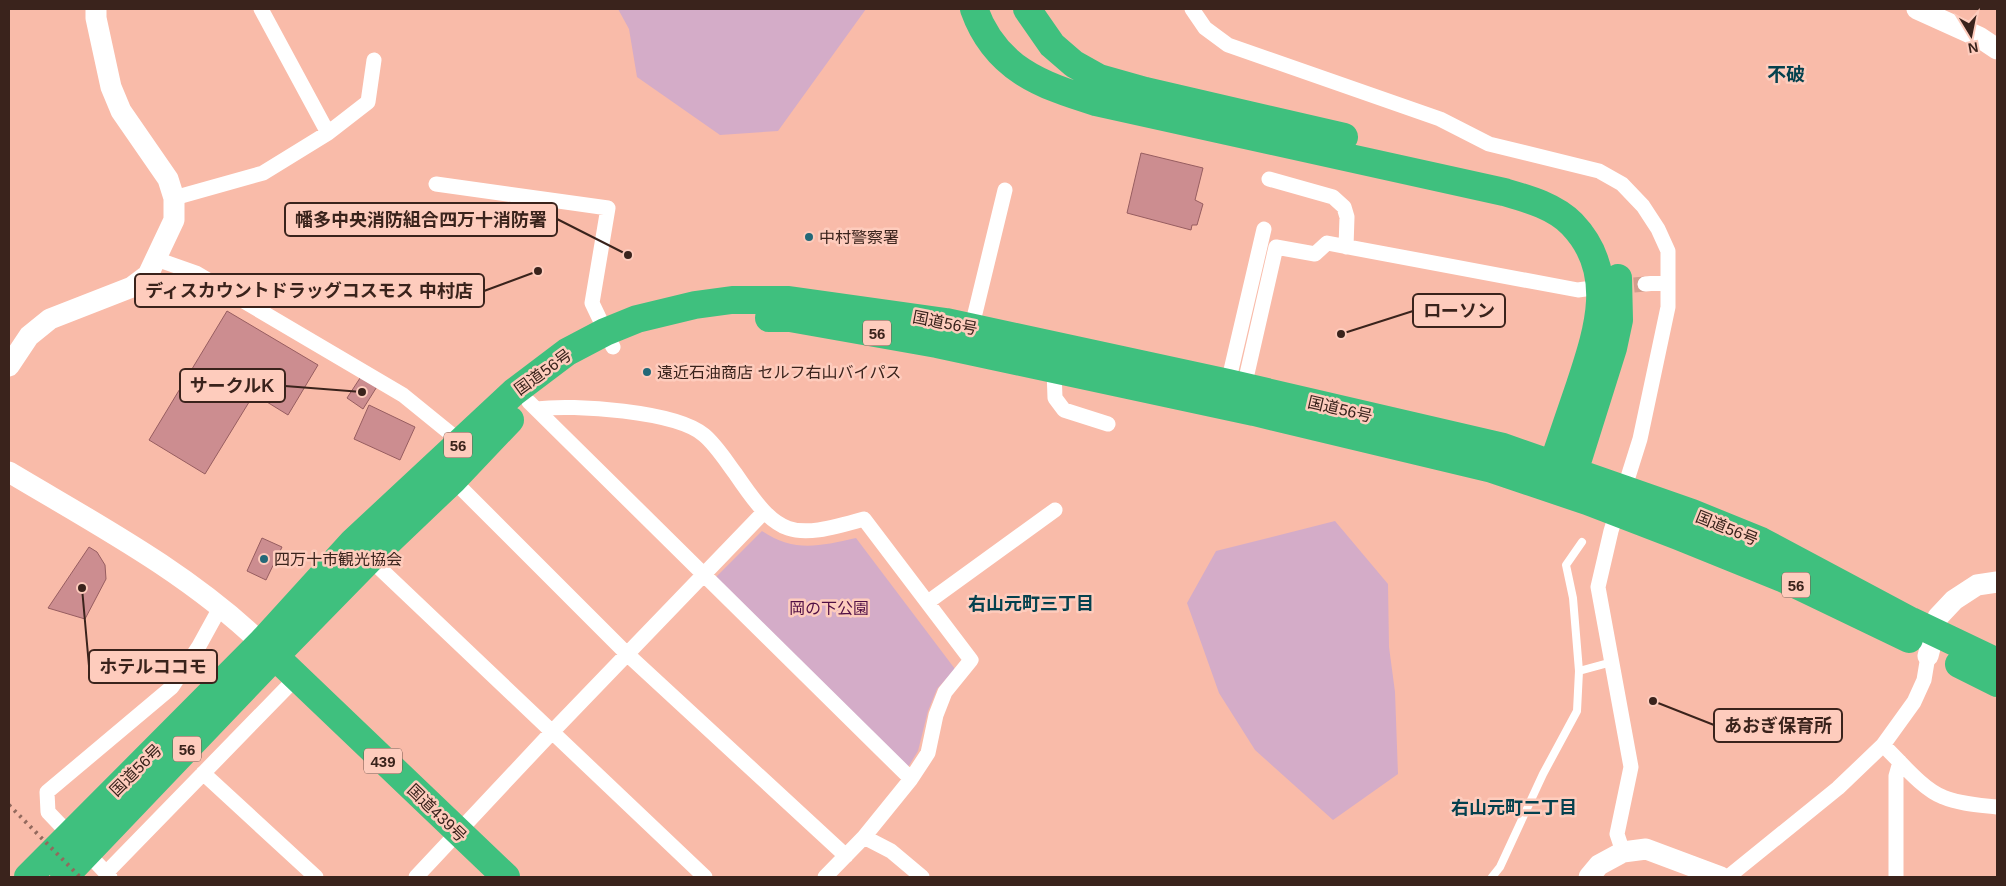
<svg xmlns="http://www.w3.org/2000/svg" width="2006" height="886" font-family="Helvetica,'Noto Sans JP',sans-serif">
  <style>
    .green { fill: #d4acc8 }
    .building { fill: #cc8d90; stroke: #975d60 }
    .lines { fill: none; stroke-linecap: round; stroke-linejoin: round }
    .street-tunnel { stroke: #d39d8d; stroke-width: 15; stroke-dasharray: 15 8; stroke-linecap: butt }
    .lane { stroke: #fff; stroke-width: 8 }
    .street { stroke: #fff; stroke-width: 15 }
    .secondary { stroke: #fff; stroke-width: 21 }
    .highway { stroke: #3fc07e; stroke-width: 28 }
    .rail { stroke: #92695d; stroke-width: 4; stroke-dasharray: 2.5 5; stroke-linecap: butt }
    .poi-dot { fill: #236878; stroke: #feccbd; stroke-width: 2 }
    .labels { text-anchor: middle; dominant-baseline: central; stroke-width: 5; stroke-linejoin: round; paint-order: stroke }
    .shield { fill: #feccbd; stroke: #75564c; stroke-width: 1 }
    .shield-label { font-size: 15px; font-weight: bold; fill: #3a231c }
    .poi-label { font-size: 16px; fill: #3a231c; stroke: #feccbd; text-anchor: start }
    .street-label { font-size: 16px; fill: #3a231c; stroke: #feccbd }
    .park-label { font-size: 16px; fill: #511045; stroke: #feccbd }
    .neighbourhood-label { font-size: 18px; font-weight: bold; fill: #04414e; stroke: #feccbd }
    .quarter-label { font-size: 19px; font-weight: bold; fill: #04414e; stroke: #feccbd }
    .leader { fill: none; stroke: #3a231c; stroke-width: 2 }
    .callout-dot { fill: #3a231c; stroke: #feccbd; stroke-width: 2 }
    .callout { fill: #feccbd; stroke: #3a231c; stroke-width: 2 }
    .callout-label { font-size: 18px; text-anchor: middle; font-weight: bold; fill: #3a231c }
  </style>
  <rect width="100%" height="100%" fill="#f9bba9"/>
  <path class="green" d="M 618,9 L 866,9 L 778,131 L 720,135 L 637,77 L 629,29 Z
    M 1335,521 L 1388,584 L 1389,647 L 1395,692 L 1398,774 L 1333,820 L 1255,750 L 1219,693 L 1187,603 L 1216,551 Z
    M 762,531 C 795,553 819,546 856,538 L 955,669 L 937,689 L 928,711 L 918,751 L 905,772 L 711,582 Z"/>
  <path class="building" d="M 1141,153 L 1203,168 L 1195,200 L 1203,204 L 1197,225 L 1192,225 L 1191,230 L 1127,213 Z
    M 227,311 L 318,365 L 288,415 L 254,394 L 205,474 L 149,440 Z
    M 362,375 L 378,385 L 363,409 L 347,398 Z
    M 369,405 L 415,427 L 400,460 L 354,439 Z
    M 262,538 L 282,547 L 266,580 L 247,571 Z
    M 89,547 L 97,552 L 105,565 L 106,579 L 85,619 L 48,608 Z"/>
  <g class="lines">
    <path class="street-tunnel" d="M 1611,287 L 1645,284"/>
    <path class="lane" d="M 1579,671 L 1612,662
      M 1492,877 L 1500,867 L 1543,774 L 1577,711 L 1579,671 L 1573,598 L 1566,565 L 1582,542"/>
    <path class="street" d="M 261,9 L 328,133
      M 1192,9 L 1205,28 L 1228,45 L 1440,119 L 1489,144 L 1599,171 L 1622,184 L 1643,206 L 1658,229 L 1668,251 L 1668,307 L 1640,439 L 1611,531 L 1598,587 L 1631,767 L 1617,834 L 1623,852
      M 1269,179 L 1333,197 L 1344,207 L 1347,217 L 1346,247
      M 436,184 L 608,208 L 592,303 L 613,347
      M 174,198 L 263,173 L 328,133 L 368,102 L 374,60
      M 156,259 L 196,273 L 403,395 L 451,434 L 453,450 L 453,480 L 627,654 L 846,856
      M 1645,284 L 1668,282
      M 970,334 L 1005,190
      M 1054,370 L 1055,398 L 1064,410 L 1108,424
      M 1228,389 L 1228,383 L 1264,229
      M 1241,391 L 1244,387 L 1276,247 L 1315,254 L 1327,243 L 1578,290 L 1585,289
      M 529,402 L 911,779
      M 537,409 C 573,404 676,411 704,435 C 716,445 726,461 735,473 C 779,538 790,540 864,519 L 971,660 L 945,692 L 936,715 L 928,753 L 911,779 L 864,837 L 825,877
      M 370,559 L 705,877
      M 928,602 L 1055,510
      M 1883,745 C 1900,761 1922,789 1943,797 C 1959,804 1979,805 1997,807
      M 203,773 L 316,877
      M 864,837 L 891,851 L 922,877
      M 106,873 L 297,677
      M 110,877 L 48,812 L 47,792 L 172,687 L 199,646 L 221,606
      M 416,877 L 552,732 L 763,513
      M 1728,877 L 1838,788 L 1883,745 L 1914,702 L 1924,680 L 1928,656
      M 1896,877 L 1896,776 L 1900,762"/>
    <path class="secondary" d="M 1917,9 L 1979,37 L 1997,49
      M 9,366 L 29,336 L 50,319 L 132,287 L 148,275 L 174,220 L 174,198 L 168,179 L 121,111 L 111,87 L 96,18 L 96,9
      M 9,472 C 96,524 187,572 261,643
      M 1928,656 L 1938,617 L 1954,600 L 1977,585 L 1997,582
      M 1589,877 L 1599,865 L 1623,852 L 1646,849 L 1721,877"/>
    <path class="highway" d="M 974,9 C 995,68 1040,85 1096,102 L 1504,192 C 1528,199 1554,206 1572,224 C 1618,272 1598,330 1580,385 C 1571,411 1562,438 1553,464 L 1555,481
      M 1027,9 L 1052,45 L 1074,64 L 1099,78 L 1145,91 L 1344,137
      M 769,318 L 790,318 L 937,344 L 1254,412 L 1492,469 L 1587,501 L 1678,536 L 1782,578 L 1909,639
      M 1561,485 L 1574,472 L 1613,348 L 1619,320 L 1618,278
      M 262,644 L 506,877
      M 1959,664 L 1997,683
      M 28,877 L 261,643 L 353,542 L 514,392 L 567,352 L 605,332 L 637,319 L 695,305 L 732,300 L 789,300 L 946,322 L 1228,383 L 1503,447 L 1692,513 L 1761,541 L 1911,621 L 1997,662
      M 64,877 L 275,656 L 370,559 L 453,480 L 510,420"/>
    <path class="rail" d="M 9,805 L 80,877"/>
  </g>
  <g class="poi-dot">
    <circle cx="809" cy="237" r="5"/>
    <circle cx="647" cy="372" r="5"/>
    <circle cx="264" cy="559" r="5"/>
  </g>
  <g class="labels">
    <g class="shield">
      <rect x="863" y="320.5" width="28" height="25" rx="4"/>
      <rect x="444" y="432.5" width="28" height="25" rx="4"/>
      <rect x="1782" y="572.5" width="28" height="25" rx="4"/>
      <rect x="173" y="736.5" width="28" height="25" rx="4"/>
      <rect x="364" y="748.5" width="38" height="25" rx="4"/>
    </g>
    <g class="shield-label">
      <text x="877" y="333">56</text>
      <text x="458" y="445">56</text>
      <text x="1796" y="585">56</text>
      <text x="187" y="749">56</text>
      <text x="383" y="761">439</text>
    </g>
    <g class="poi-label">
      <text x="819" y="237">中村警察署</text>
      <text x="657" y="372">遠近石油商店 セルフ右山バイパス</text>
      <text x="274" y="559">四万十市観光協会</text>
    </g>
    <g class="street-label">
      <text transform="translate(945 323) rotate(11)">国道56号</text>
      <text transform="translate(543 372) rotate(-36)">国道56号</text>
      <text transform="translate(1340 409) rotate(13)">国道56号</text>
      <text transform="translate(1727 528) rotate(22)">国道56号</text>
      <text transform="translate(136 770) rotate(-45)">国道56号</text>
      <text transform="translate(437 813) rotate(44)">国道439号</text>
    </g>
    <g class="park-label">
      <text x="829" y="608">岡の下公園</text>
    </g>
    <g class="neighbourhood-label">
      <text x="1031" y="604">右山元町三丁目</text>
      <text x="1514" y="808">右山元町二丁目</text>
    </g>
    <g class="quarter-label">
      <text x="1786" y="74">不破</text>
    </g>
  </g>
  <path class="leader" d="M628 255L557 219M538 271L484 291M1341 334L1413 311M362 392L285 386M82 588L89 666M1653 701L1714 725"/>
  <g class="callout-dot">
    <circle cx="628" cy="255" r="5"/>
    <circle cx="538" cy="271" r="5"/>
    <circle cx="1341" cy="334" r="5"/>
    <circle cx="362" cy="392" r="5"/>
    <circle cx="82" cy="588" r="5"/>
    <circle cx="1653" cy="701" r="5"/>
  </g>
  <g class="callout">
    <rect x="285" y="203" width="272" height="33" rx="5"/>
    <rect x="135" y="274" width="349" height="33" rx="5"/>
    <rect x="1413" y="294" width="92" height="33" rx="5"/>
    <rect x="180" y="369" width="105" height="33" rx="5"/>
    <rect x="89" y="650" width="128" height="33" rx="5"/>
    <rect x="1714" y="709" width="128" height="33" rx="5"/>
  </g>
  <g class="callout-label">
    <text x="421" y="226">幡多中央消防組合四万十消防署</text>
    <text x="309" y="297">ディスカウントドラッグコスモス 中村店</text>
    <text x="1459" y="317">ローソン</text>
    <text x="232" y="392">サークルK</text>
    <text x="153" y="673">ホテルココモ</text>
    <text x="1778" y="732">あおぎ保育所</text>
  </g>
  <rect width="2006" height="886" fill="none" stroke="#3a231c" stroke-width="20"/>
  <g transform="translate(1971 35) rotate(170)" stroke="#feccbd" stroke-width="4" paint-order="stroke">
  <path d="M0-4L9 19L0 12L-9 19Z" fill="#3a231c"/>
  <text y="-8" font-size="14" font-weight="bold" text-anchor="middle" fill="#3a231c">N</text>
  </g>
</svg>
